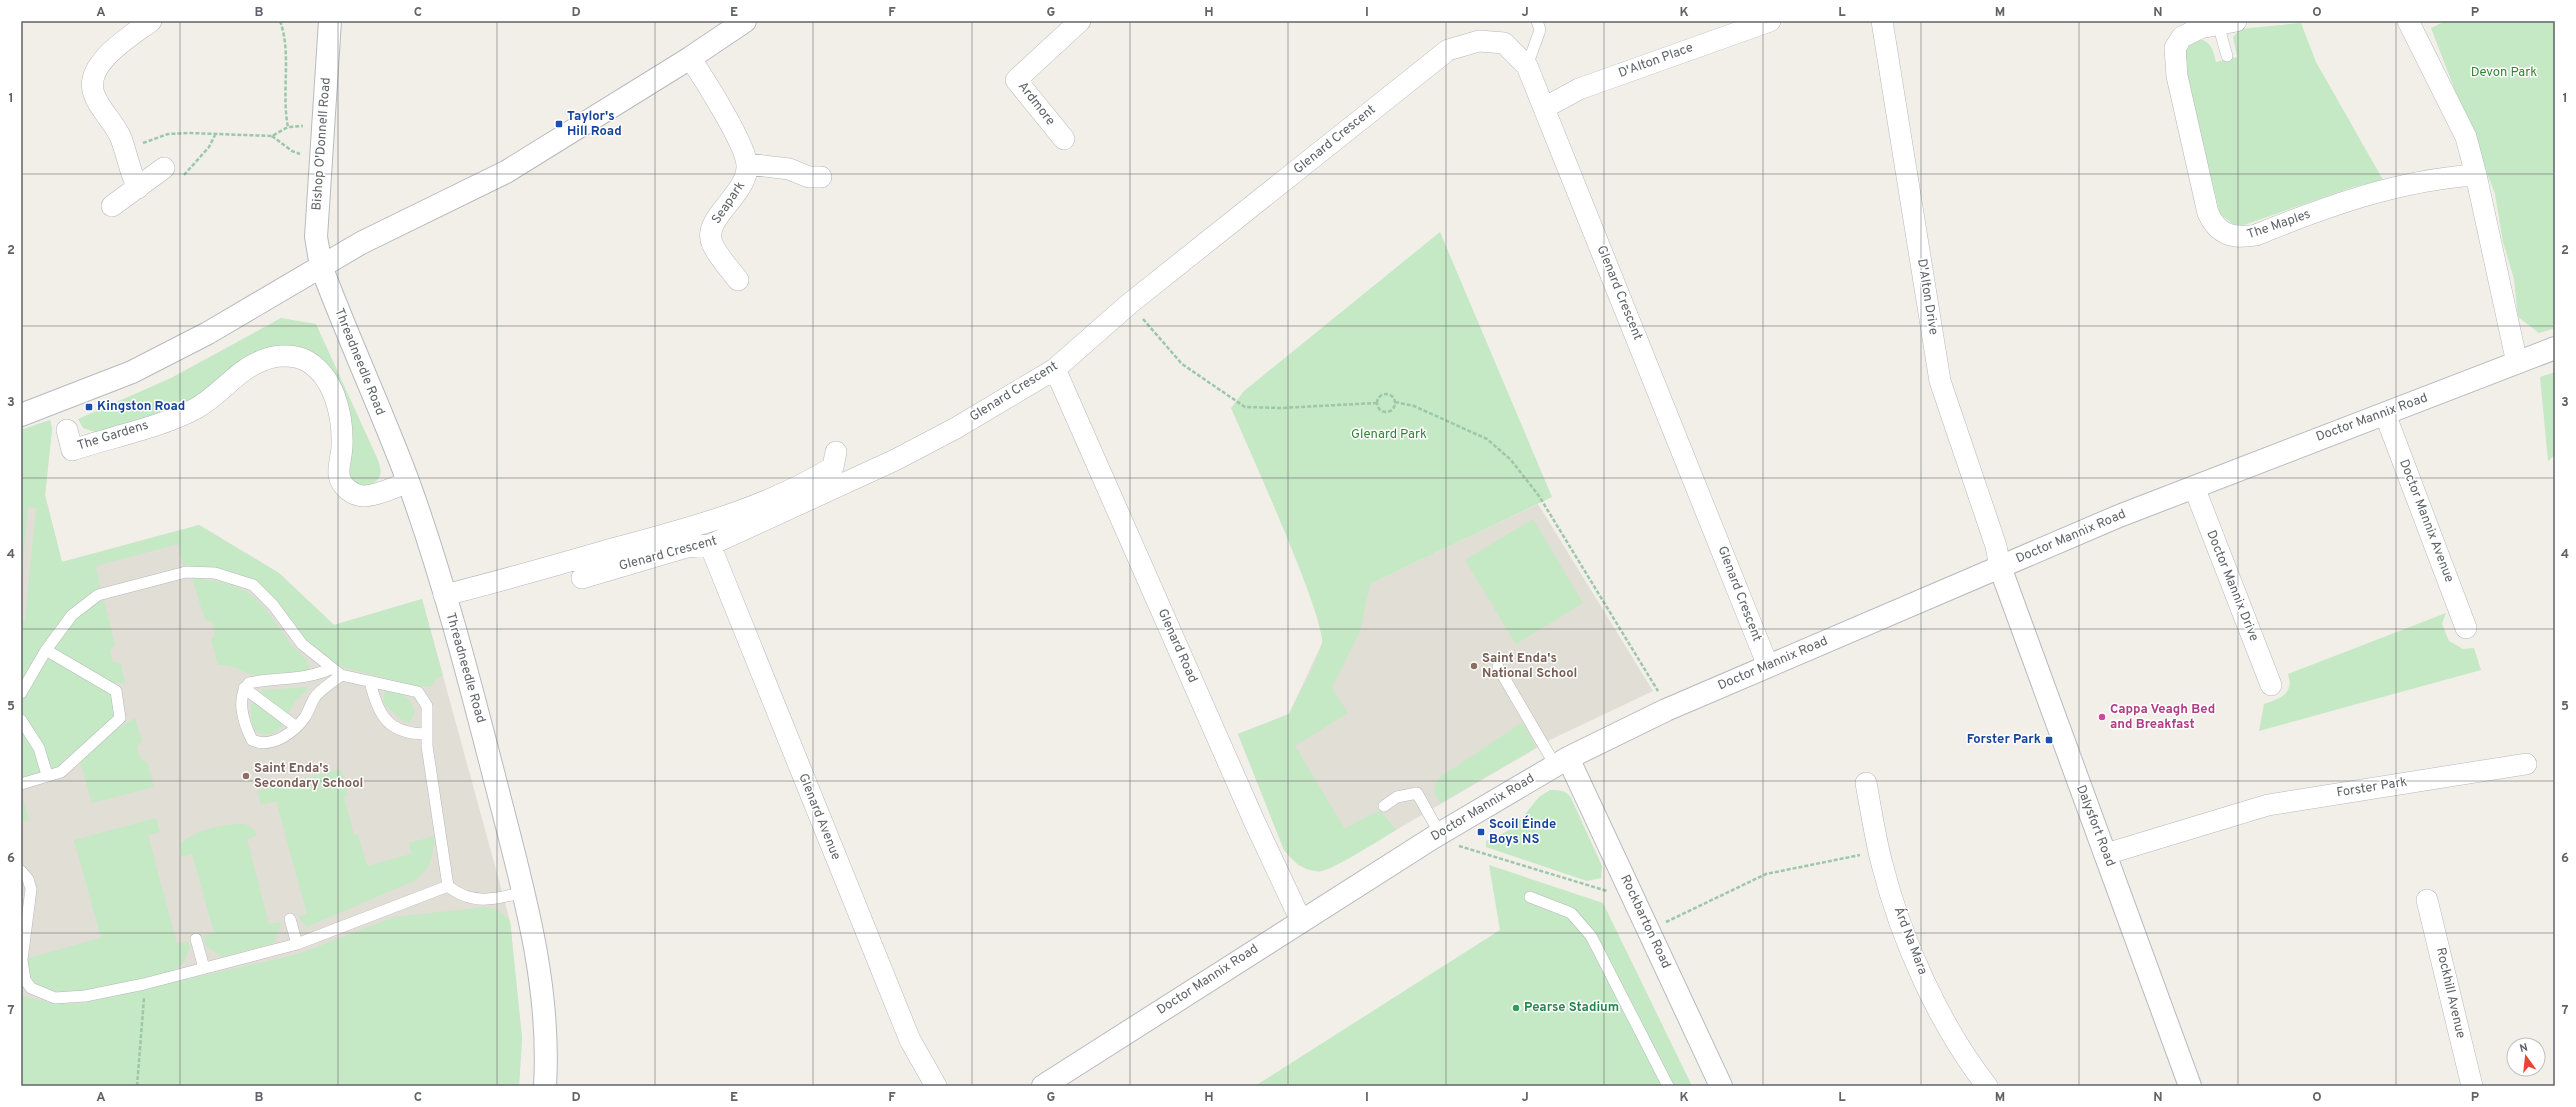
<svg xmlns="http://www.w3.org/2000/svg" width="2576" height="1107" font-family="Overpass,sans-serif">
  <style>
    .education { fill: #e1ded6 }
    .green { fill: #c5e8c5 }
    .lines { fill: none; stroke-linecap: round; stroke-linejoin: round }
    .lane-casing { stroke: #b5b8bc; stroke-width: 12 }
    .street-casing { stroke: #b5b8bc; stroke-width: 22 }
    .secondary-casing { stroke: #b6babf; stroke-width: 24 }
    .path { stroke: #9cc7a9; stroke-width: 2.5; stroke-dasharray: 4 2; stroke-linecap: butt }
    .lane { stroke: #fff; stroke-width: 11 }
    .street { stroke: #fff; stroke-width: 21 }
    .secondary { stroke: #fff; stroke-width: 22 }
    .grid { fill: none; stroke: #5f6368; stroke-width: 1; stroke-opacity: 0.55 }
    .transit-dot { fill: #1a4fb4; stroke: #fff; stroke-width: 1.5 }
    .education-dot { fill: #8d6e63; stroke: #fff; stroke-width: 1.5 }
    .hotel-dot { fill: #d1479c; stroke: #fff; stroke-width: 1.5 }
    .leisure-dot { fill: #2e9e5b; stroke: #fff; stroke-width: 1.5 }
    .labels { text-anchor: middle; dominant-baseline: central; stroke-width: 3; stroke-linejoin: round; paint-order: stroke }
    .street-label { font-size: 13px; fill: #5f6368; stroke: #fff }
    .park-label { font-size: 13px; fill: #348238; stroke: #fff }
    .transit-label { font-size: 13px; font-weight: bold; fill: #164399; stroke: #fff; text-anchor: start }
    .education-label { font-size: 13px; font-weight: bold; fill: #785e54; stroke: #fff; text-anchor: start }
    .hotel-label { font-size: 13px; font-weight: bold; fill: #b23c85; stroke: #fff; text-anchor: start }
    .leisure-label { font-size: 13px; font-weight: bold; fill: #27864d; stroke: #fff; text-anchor: start }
    .neatline { fill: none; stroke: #5f6368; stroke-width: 1.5 }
    .grid-label { font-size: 13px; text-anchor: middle; font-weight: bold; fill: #5f6368 }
  </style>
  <rect width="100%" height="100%" fill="#f1efe8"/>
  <path class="education" d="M 50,420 L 52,429 L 45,495 L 62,562 L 199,525 L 279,573 L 334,625 L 422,599 L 510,921 L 522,1038 L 519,1086 L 21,1086 L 21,430 Z
    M 1538,504 L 1653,691 L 1552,739 L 1331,868 L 1319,872 L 1298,865 L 1284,850 L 1238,734 L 1289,714 L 1323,641 L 1315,610 Z"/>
  <path class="green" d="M 2446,21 L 2555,21 L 2555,328 L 2539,333 L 2518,317 L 2514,279 L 2503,242 L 2495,194 L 2431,28 Z
    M 2301,23 L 2316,62 L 2383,180 L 2353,187 L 2241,226 L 2233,224 L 2220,214 L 2184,64 L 2186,48 L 2196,38 C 2211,41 2213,49 2216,62 L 2237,57 L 2233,37 L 2241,29 Z
    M 1440,232 L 1552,497 L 1370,584 L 1360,631 L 1332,688 L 1348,713 L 1295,746 L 1345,829 L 1372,814 L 1381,811 L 1396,830 C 1381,839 1331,872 1317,871 C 1303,871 1292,860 1284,850 L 1238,734 L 1289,714 C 1298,695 1318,661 1322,643 C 1327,621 1245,440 1231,408 L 1244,391 Z
    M 281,318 L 316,324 L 378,460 C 385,480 377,483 359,488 L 348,476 L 349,448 L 303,350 L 192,403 L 98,433 L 83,428 L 78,419 L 171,378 Z
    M 2555,372 L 2555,455 L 2548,461 L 2540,377 Z
    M 50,420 L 52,429 L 45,495 L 62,562 L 199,525 L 279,573 L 334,625 L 422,599 L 443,676 L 437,678 L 431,687 L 416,686 L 338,666 L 305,641 L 264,588 L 225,572 L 204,567 L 184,567 L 178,544 L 96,566 L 101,590 L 68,614 L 21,684 L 21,621 L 25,621 L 36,508 L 28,507 L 21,584 L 21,430 Z
    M 1533,519 L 1583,603 L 1516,644 L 1465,560 Z
    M 192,578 C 255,585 256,596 291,644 C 298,653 309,658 310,670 C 294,675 273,677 257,675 C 242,674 238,665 218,665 L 211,640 L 215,635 L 212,622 L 205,620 Z
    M 104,599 L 115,645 L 110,650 L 113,662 L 121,664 L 125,683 L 111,683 L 51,648 L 75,617 Z
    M 2446,613 L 2442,624 L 2449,641 L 2463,649 L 2474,648 L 2481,670 L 2259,731 L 2264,704 C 2279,699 2295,694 2288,674 Z
    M 49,659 L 111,692 L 116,716 L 63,765 L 52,769 L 40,742 L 21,714 L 21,701 L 40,667 Z
    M 307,687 L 307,691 L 296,700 L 287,715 L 258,694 L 263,690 Z
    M 385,691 C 402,693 411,695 415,713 L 409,723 L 403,721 L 383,703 Z
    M 256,702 L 283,723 C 280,733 262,740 255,730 C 250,723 251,713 251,705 Z
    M 135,718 L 142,741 L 137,747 L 140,758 L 147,762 L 154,787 L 92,803 L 80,762 L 115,730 Z
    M 1520,724 L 1524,724 L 1536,748 L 1440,803 L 1434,793 L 1436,782 L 1440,777 Z
    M 21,726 L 32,742 L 42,770 L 40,774 L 21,780 Z
    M 341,769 L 348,796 L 344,797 L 354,835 L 358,835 L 367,866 L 411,854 L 409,843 L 434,836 C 434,855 431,870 414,881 L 307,927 L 298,917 L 307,914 L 276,801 L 261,805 L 257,791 Z
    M 1550,790 C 1559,790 1566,790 1571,798 L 1602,866 L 1601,878 L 1587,881 L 1486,847 L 1486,841 L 1514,828 L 1539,797 Z
    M 21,793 L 29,820 L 21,822 Z
    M 156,818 L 160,832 L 148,835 L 177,944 L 187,941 L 190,948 L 182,965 L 172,971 C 145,977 69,1000 46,991 C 32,985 27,972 28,958 L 101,938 L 74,840 Z
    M 245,824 L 255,830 L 257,836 L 247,839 L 269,924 L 282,922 L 274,943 L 222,957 L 206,946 L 203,936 L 214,933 L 192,854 L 181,857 L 180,844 C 195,830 225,823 245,824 Z
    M 1489,865 L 1603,903 L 1692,1086 L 1255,1086 L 1500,930 Z
    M 486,907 L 498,910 L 510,921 L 522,1038 L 519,1086 L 21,1086 L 21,996 L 51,1003 L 79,1004 L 298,954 L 394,917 Z"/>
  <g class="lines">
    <g class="lane-casing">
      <path id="lane" d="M 2218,24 L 2227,56
        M 1527,66 L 1540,30 L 1537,21
        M 1498,667 L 1555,765
        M 332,668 C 305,681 278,677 249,683 C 235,698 244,724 252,740 C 271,749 294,733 305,717 C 309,711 311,703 315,697 C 321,689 333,682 341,675
        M 370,681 C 378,716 388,734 427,734
        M 244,688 L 295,726
        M 21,693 L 46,650 L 72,615 L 98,595 L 186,572 L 215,573 L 253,585 L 273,605 L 302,644 L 341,675 L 418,692 L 427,706 L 427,746 L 448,886 C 472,906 497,899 524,892
        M 21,720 L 39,748 L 47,775
        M 21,784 L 61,772 L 120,718 L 116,691 L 46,650
        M 1384,806 L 1397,797 L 1417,793 L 1440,834
        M 21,871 L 28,879 L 31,889 L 22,960 L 25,980 L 31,988 L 55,998 L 85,996 L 144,984 L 297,944 L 448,886
        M 1530,897 L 1571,913 L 1591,936 L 1668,1086
        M 290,919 L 297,944
        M 196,939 L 204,968"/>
    </g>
    <g class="street-casing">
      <path id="street" d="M 1882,21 L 1940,381 L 1996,546 L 2000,567
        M 2236,21 L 2200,28 L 2182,37 L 2175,48 L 2177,76 L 2208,213 C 2218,235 2233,239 2256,235 C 2327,206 2399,180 2476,175
        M 2408,21 L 2466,137 L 2476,175 L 2517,363
        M 690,58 C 703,77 747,146 747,166 C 748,194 702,218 712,243 C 717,256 730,269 738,280
        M 1544,108 L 1579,89 L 1770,21
        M 1064,139 L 1016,80 L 1080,21
        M 748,164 L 789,169 L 809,177 L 821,177
        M 138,188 C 129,171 127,152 120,136 C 113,121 99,109 94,94 C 83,64 131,36 151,21
        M 112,206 L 164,168
        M 1055,369 L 1255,823 L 1301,921
        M 2385,414 L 2466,628
        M 67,430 L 72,450 C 111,437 159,428 195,409 C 219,396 236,371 261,361 C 274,355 292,354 305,360 C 334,375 343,415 342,445 C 342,455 338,465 339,475 C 341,487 353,496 365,496 C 380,495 395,487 408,482
        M 2194,487 L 2271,685
        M 710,545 L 910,1040 L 936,1086
        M 582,578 L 687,547 L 710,545 L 895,460 L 956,428 L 1055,369 L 1129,304 L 1448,50 L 1479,41 L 1504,43 L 1527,66 L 1768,666
        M 444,595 C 498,582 552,566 605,551 C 683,530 764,510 833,467 L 836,452
        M 1866,783 C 1871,810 1875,837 1882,864 C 1901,939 1939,1025 1987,1086
        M 2106,854 L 2268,805 L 2526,764
        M 2427,900 L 2472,1086"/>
    </g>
    <g class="secondary-casing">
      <path id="secondary" d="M 330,21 L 316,237 L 321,266 C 348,338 381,409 408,481 C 446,586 473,695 501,803 C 525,896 551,989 545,1086
        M 21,415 L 132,372 L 208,333 L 361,243 L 506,172 L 690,58 L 745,21
        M 2000,567 L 2190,1086
        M 1568,758 L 1721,1086
        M 1043,1086 L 1434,837 L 1568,758 L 1666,710 L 2119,516 L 2555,348"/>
    </g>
    <path class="path" d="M 280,21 C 292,53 281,93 288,127 L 303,126
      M 272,136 L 292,151 L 300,154
      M 143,143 L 168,134 L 190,133 L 272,136 L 288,127
      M 184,175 L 209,147 L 215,135
      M 1143,319 L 1182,364 L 1245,407 L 1281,408 L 1376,403
      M1377 403a9 9 0 1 1 18 0a9 9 0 1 1-18 0Z
      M 1395,402 L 1414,406 L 1487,439 L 1511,460 L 1539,496 L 1658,691
      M 1459,846 L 1607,891
      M 1666,922 L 1766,874 L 1860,855
      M 137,1086 L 144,998"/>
    <use href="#lane" class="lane"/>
    <use href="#street" class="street"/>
    <use href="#secondary" class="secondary"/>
  </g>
  <path class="grid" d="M 180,21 L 180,1086M 338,21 L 338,1086M 497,21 L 497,1086M 655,21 L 655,1086M 813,21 L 813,1086M 972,21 L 972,1086M 1130,21 L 1130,1086M 1288,21 L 1288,1086M 1446,21 L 1446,1086M 1604,21 L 1604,1086M 1763,21 L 1763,1086M 1921,21 L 1921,1086M 2079,21 L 2079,1086M 2238,21 L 2238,1086M 2396,21 L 2396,1086M 21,174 L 2555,174M 21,326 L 2555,326M 21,478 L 2555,478M 21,629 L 2555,629M 21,781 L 2555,781M 21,933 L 2555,933"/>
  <g class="transit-dot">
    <rect x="555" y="120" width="8" height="8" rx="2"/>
    <rect x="85" y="403" width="8" height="8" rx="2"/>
    <rect x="2045" y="736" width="8" height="8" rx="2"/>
    <rect x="1477" y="828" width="8" height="8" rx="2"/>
  </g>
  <g class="education-dot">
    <circle cx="1474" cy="666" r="4"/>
    <circle cx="246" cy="776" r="4"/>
  </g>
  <circle class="hotel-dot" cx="2102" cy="717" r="4"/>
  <circle class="leisure-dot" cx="1516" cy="1008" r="4"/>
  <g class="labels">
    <g class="street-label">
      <text transform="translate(1656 61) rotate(-20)">D'Alton Place</text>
      <text transform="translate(1036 104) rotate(52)">Ardmore</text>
      <text transform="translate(1335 140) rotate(-39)">Glenard Crescent</text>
      <text transform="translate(322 144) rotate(-86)">Bishop O'Donnell Road</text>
      <text transform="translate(729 203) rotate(-56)">Seapark</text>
      <text transform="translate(2279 225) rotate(-19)">The Maples</text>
      <text transform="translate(1619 293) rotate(68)">Glenard Crescent</text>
      <text transform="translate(1927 297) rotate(81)">D'Alton Drive</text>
      <text transform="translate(359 362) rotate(68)">Threadneedle Road</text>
      <text transform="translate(1014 392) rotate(-32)">Glenard Crescent</text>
      <text transform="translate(2372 418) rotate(-20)">Doctor Mannix Road</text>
      <text transform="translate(113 436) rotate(-17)">The Gardens</text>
      <text transform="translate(2426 521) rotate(69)">Doctor Mannix Avenue</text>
      <text transform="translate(2071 537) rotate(-23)">Doctor Mannix Road</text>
      <text transform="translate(668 554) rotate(-15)">Glenard Crescent</text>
      <text transform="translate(2232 586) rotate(68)">Doctor Mannix Drive</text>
      <text transform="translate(1739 594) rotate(69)">Glenard Crescent</text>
      <text transform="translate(1177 646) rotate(66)">Glenard Road</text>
      <text transform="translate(1773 664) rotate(-23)">Doctor Mannix Road</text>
      <text transform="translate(465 668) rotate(74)">Threadneedle Road</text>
      <text transform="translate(2372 788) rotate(-9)">Forster Park</text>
      <text transform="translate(1483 808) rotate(-31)">Doctor Mannix Road</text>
      <text transform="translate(819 817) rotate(68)">Glenard Avenue</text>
      <text transform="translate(2095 826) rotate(69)">Dalysfort Road</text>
      <text transform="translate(1645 922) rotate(65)">Rockbarton Road</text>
      <text transform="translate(1910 941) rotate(69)">Árd Na Mara</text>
      <text transform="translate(1208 980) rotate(-33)">Doctor Mannix Road</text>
      <text transform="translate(2450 993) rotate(77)">Rockhill Avenue</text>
    </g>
    <g class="park-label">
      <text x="2504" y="73">Devon Park</text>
      <text x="1389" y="435">Glenard Park</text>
    </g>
    <g class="transit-label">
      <text x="567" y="117">Taylor's<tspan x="567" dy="15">Hill Road</tspan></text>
      <text x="97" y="407">Kingston Road</text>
      <text x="2041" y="740" text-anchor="end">Forster Park</text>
      <text x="1489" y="825">Scoil Éinde<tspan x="1489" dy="15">Boys NS</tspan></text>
    </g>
    <g class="education-label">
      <text x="1482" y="659">Saint Enda's<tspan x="1482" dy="15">National School</tspan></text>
      <text x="254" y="769">Saint Enda's<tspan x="254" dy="15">Secondary School</tspan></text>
    </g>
    <g class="hotel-label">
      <text x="2110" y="710">Cappa Veagh Bed<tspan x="2110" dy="15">and Breakfast</tspan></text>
    </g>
    <g class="leisure-label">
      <text x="1524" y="1008">Pearse Stadium</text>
    </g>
  </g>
  <rect width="2576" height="1107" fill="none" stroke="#ffffff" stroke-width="44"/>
  <g transform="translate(2526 1057) rotate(345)"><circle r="19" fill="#ffffff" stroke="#bfc1c3"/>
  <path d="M0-3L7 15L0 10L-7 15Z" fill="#ea4335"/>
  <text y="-6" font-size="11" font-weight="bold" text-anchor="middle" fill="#5f6368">N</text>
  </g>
  <rect x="22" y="22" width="2532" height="1063" class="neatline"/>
  <g class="grid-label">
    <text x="101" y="16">A</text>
    <text x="259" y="16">B</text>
    <text x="418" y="16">C</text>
    <text x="576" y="16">D</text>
    <text x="734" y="16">E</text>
    <text x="892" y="16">F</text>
    <text x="1051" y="16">G</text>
    <text x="1209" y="16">H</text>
    <text x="1367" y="16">I</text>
    <text x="1525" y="16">J</text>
    <text x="1684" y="16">K</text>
    <text x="1842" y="16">L</text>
    <text x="2000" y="16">M</text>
    <text x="2158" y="16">N</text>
    <text x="2317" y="16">O</text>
    <text x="2475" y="16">P</text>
    <text x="11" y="102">1</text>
    <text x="2565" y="102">1</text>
    <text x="11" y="254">2</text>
    <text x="2565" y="254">2</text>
    <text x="11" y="406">3</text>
    <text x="2565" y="406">3</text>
    <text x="11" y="558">4</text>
    <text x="2565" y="558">4</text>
    <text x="11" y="710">5</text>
    <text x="2565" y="710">5</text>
    <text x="11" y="862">6</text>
    <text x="2565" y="862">6</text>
    <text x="11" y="1014">7</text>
    <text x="2565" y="1014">7</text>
    <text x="101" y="1101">A</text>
    <text x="259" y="1101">B</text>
    <text x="418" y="1101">C</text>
    <text x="576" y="1101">D</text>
    <text x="734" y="1101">E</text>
    <text x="892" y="1101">F</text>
    <text x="1051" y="1101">G</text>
    <text x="1209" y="1101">H</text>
    <text x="1367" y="1101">I</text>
    <text x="1525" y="1101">J</text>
    <text x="1684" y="1101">K</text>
    <text x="1842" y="1101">L</text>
    <text x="2000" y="1101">M</text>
    <text x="2158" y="1101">N</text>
    <text x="2317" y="1101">O</text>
    <text x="2475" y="1101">P</text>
  </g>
</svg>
